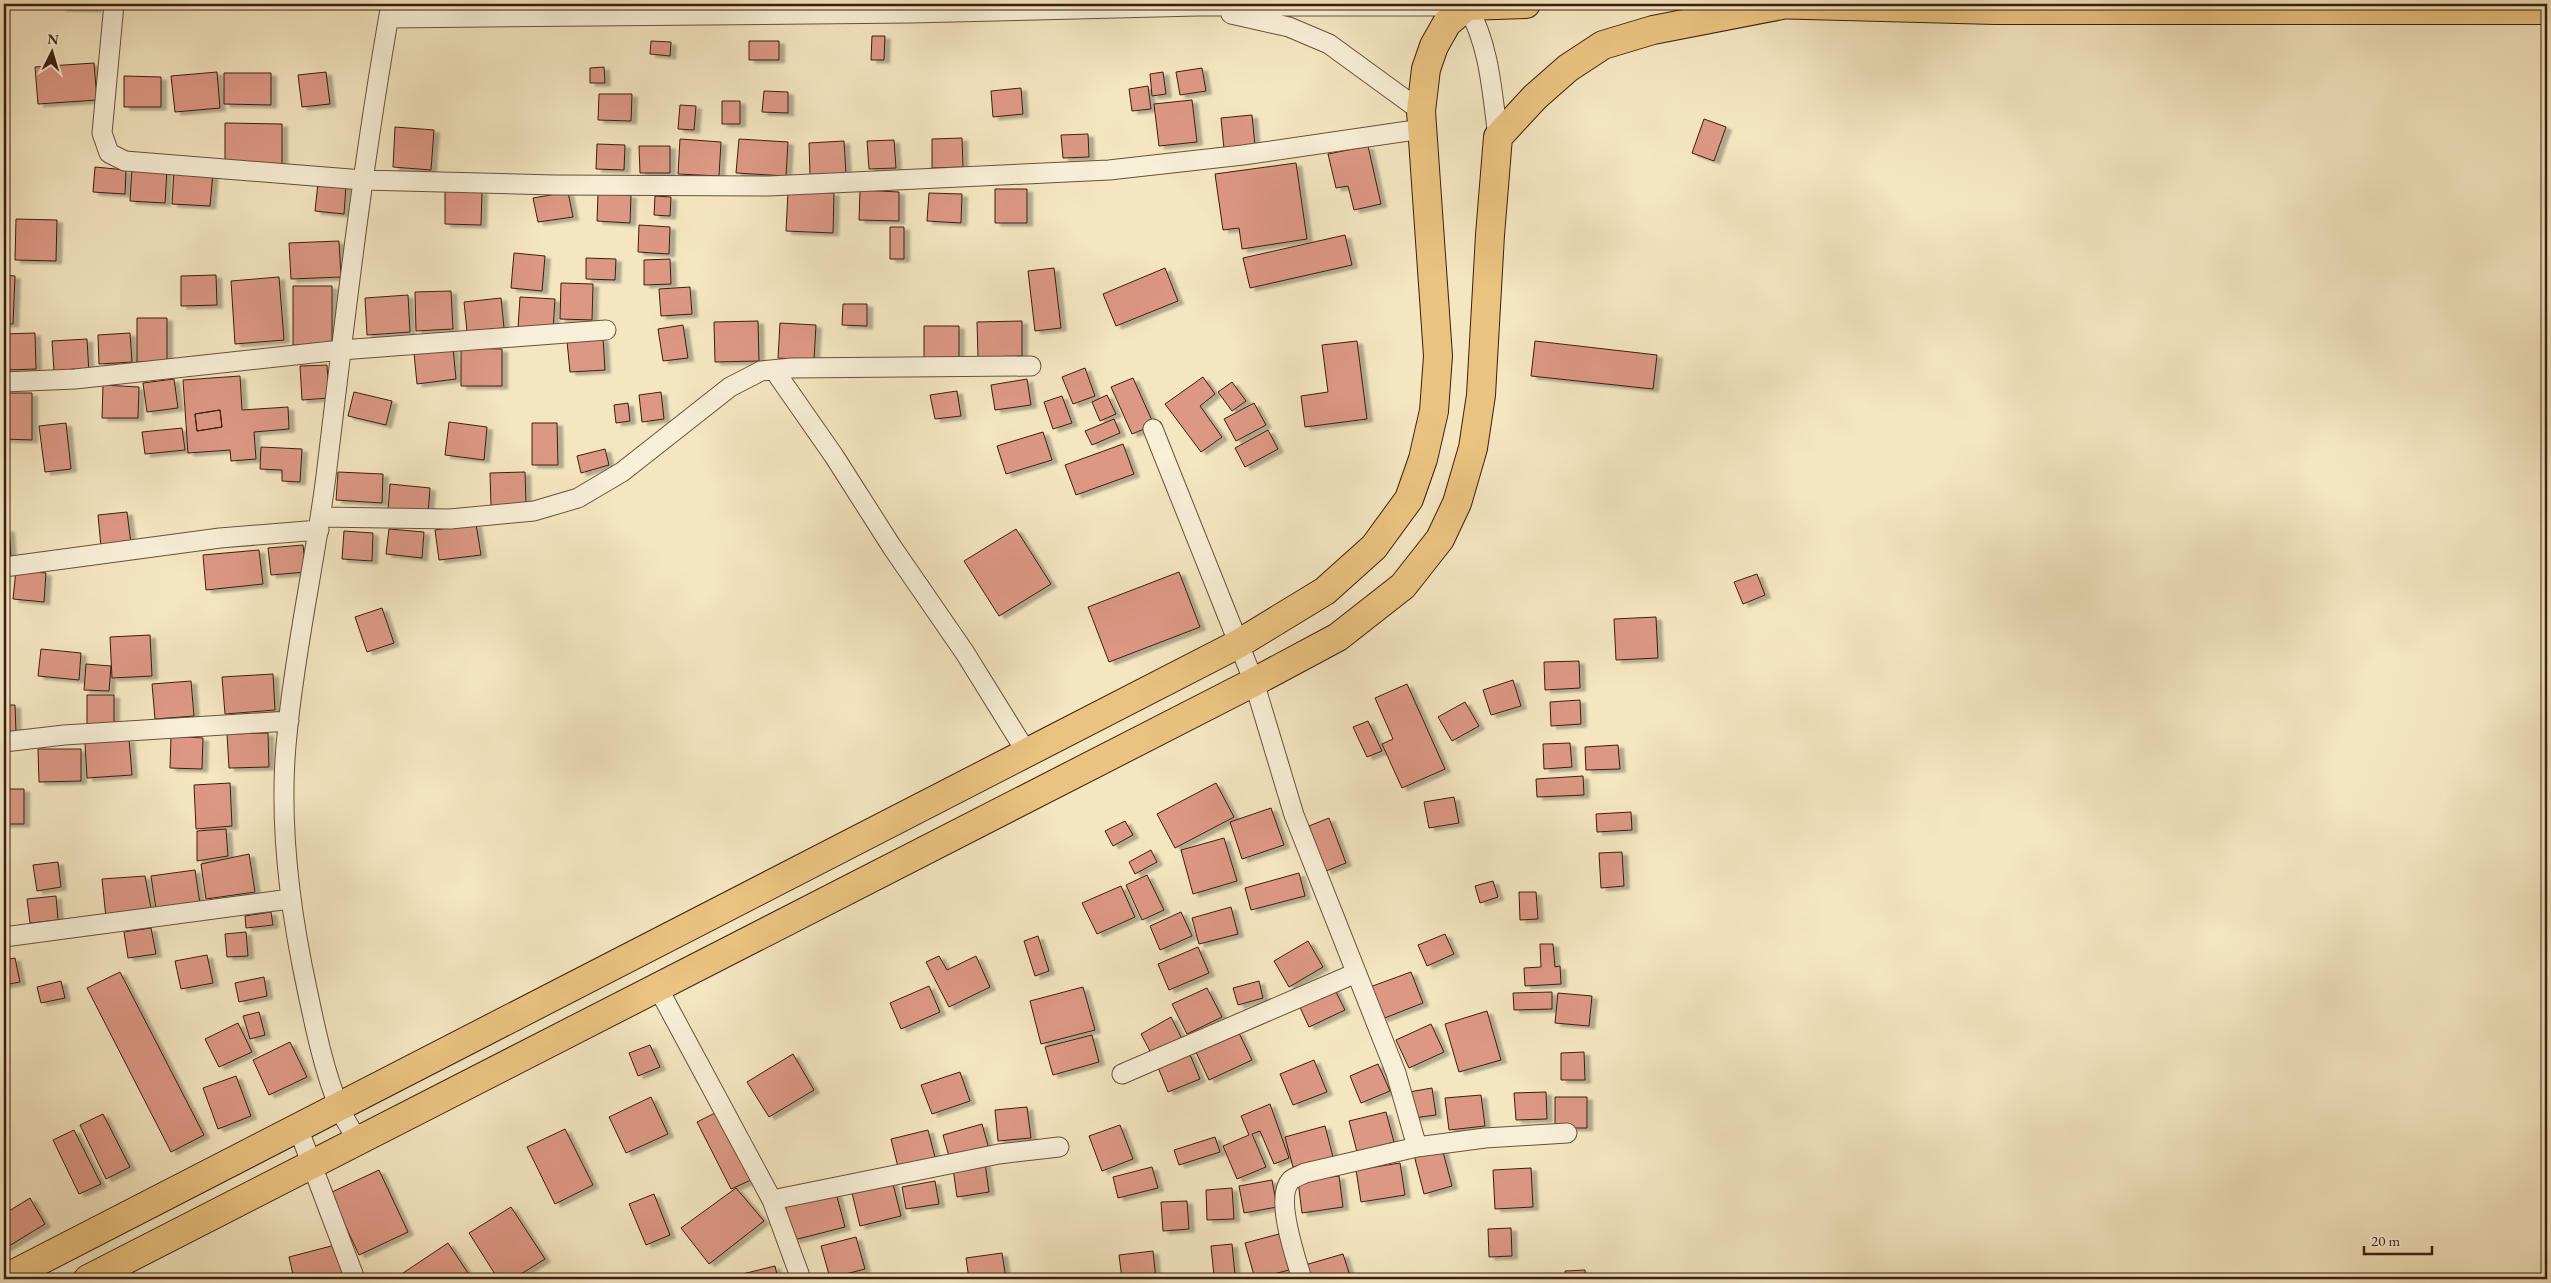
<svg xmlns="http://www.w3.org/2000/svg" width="2551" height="1283" font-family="'EB Garamond',serif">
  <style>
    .building { fill: #dd9885; stroke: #3b1e0e; fill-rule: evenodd; filter: url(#shadow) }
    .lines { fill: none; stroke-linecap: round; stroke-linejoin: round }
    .street-casing { stroke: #69503b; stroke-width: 21 }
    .primary-casing { stroke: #3b1e0e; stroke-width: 30 }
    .street { stroke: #f8efd7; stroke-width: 19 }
    .primary { stroke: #eac380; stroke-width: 28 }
  </style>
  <defs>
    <filter id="shadow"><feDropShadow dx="5.5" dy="3" stdDeviation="1" flood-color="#0004"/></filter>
  </defs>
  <rect width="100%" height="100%" fill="#f4e6c1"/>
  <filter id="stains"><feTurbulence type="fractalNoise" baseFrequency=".004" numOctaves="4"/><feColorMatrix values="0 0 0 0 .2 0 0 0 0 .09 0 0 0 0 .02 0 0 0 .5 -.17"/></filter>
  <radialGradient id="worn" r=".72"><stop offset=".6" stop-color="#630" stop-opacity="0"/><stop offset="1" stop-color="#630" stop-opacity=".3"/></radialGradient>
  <path class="building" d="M 60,4 L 96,4 L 96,9 L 60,8 Z
    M 872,36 L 885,36 L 884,60 L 871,60 Z
    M 651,41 L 671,42 L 670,56 L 650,54 Z
    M 749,41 L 779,41 L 779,60 L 749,60 Z
    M 94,63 L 97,100 L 38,104 L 35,67 Z
    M 604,67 L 605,83 L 590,83 L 590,68 Z
    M 1202,68 L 1206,91 L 1180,95 L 1176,72 Z
    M 217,72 L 220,108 L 175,112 L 171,76 Z
    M 326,72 L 330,104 L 302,107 L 298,75 Z
    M 1163,72 L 1166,94 L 1152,96 L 1150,74 Z
    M 224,73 L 271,73 L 271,105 L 224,104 Z
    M 124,76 L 161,77 L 161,107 L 124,107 Z
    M 1148,86 L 1151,109 L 1132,111 L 1129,89 Z
    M 1021,88 L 1023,114 L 993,117 L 991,91 Z
    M 764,91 L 788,92 L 788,113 L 762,112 Z
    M 599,94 L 632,94 L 631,121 L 598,120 Z
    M 1192,100 L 1197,142 L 1159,146 L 1154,104 Z
    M 722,101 L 740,101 L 740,124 L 722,124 Z
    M 680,105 L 696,106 L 694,130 L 678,129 Z
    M 1252,115 L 1255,146 L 1224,149 L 1221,118 Z
    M 1704,119 L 1726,127 L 1714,161 L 1692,153 Z
    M 225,123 L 282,124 L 282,164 L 225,164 Z
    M 395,127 L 434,130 L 431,170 L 393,167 Z
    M 1088,134 L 1089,157 L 1063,158 L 1061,135 Z
    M 962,138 L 963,167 L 932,168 L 932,139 Z
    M 680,139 L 721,142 L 719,176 L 678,174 Z
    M 739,139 L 788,142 L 786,176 L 736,173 Z
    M 894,140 L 896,168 L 869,169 L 867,141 Z
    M 844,141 L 846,174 L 810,176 L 809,143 Z
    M 597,144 L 625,145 L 624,170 L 596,169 Z
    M 639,146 L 670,146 L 670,173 L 640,173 Z
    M 1368,146 L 1381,204 L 1354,210 L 1348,186 L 1336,188 L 1328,154 Z
    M 1296,163 L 1307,239 L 1242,249 L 1239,228 L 1223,230 L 1215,174 Z
    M 95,167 L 126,170 L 125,194 L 93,192 Z
    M 132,168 L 167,170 L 165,203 L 130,201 Z
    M 174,170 L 213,173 L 210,206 L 172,204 Z
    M 318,183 L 346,185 L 344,214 L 315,211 Z
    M 995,189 L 1027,189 L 1027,223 L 995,223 Z
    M 860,190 L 899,192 L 899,221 L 859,220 Z
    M 445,191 L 482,191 L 481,225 L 445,224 Z
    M 788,191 L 834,193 L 833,233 L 786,231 Z
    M 568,192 L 573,217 L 538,222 L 533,198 Z
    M 929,193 L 962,194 L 961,223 L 927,221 Z
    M 598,194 L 631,195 L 630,223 L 597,221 Z
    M 655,196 L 671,197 L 670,216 L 654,215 Z
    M 16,219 L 57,220 L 56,261 L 15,260 Z
    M 639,225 L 670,227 L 669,254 L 638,252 Z
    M 890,227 L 904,227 L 904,259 L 890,259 Z
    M 1345,235 L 1352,265 L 1250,288 L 1243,258 Z
    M 339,241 L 341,277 L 291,279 L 289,243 Z
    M 514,253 L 545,256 L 542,291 L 511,288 Z
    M 586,258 L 616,259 L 615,280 L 586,279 Z
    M 670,259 L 671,284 L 644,285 L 644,260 Z
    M 1054,268 L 1061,328 L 1035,331 L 1028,271 Z
    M 1165,268 L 1178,301 L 1116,326 L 1103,294 Z
    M 4,275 L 15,276 L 13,324 L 4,324 Z
    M 216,275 L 217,305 L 181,306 L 181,276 Z
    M 279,277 L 284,340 L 235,344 L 231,281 Z
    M 561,283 L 593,284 L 592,320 L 560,319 Z
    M 293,286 L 332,286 L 332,345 L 293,345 Z
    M 690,287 L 692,314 L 661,316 L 659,289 Z
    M 451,291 L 453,329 L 416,331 L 415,292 Z
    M 408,295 L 410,332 L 367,335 L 365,298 Z
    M 520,297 L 555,299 L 553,330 L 518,328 Z
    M 501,298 L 504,328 L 467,331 L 464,302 Z
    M 843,304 L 867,304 L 867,326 L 842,325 Z
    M 137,318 L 167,318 L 167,362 L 137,362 Z
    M 758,321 L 759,361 L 715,362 L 714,322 Z
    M 1022,321 L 1022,356 L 978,357 L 977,322 Z
    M 780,323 L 816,325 L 814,360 L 778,358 Z
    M 683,325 L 688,358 L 663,361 L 658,329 Z
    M 924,326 L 959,326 L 959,359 L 924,359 Z
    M 35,333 L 36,369 L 4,370 L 4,334 Z
    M 130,333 L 132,362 L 99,364 L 98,335 Z
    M 603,338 L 605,370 L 570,372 L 567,341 Z
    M 87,339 L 89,374 L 76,375 L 75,369 L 54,371 L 52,341 Z
    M 1357,341 L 1367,419 L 1305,427 L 1301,396 L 1328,392 L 1322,345 Z
    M 1535,341 L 1657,355 L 1653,389 L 1531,376 Z
    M 453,348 L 456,379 L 417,384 L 414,353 Z
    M 461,348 L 502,349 L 502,386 L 461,386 Z
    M 327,365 L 329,398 L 302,400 L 300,366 Z
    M 1085,368 L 1095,396 L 1073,404 L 1062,377 Z
    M 240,376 L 242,410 L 288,407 L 289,429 L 254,432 L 256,459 L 231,461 L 230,450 L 188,453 L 183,380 ZM 220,410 L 222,427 L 197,431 L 195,414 Z
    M 1203,377 L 1215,394 L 1200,406 L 1222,437 L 1201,452 L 1165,404 Z
    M 1133,378 L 1154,425 L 1132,434 L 1111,387 Z
    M 174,379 L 178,408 L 147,412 L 143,383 Z
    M 1027,379 L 1031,405 L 995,410 L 991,385 Z
    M 1232,382 L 1246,401 L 1232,411 L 1218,392 Z
    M 103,385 L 139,387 L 138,418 L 102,418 Z
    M 957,391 L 961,416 L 935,419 L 930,395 Z
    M 354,392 L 392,401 L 386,425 L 348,416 Z
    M 661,392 L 664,419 L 642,422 L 639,395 Z
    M 4,393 L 32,393 L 32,440 L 4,439 Z
    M 1107,395 L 1116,414 L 1100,421 L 1092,402 Z
    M 1062,396 L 1072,423 L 1053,429 L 1044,402 Z
    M 628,403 L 630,421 L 616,423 L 614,405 Z
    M 1254,403 L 1266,425 L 1236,441 L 1224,419 Z
    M 220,410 L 222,427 L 197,431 L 195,414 Z
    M 1114,419 L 1120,433 L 1092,445 L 1085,431 Z
    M 449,422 L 487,427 L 484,460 L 445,455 Z
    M 66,423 L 71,469 L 45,472 L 39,426 Z
    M 532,423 L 557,423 L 558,465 L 532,465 Z
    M 182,428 L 185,450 L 145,454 L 142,432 Z
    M 1268,430 L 1278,449 L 1245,467 L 1235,448 Z
    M 1043,432 L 1052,460 L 1006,474 L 997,446 Z
    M 1123,444 L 1134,474 L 1076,495 L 1065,465 Z
    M 261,447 L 302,449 L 300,482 L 282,481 L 282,470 L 260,469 Z
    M 605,449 L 609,465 L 581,473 L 577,456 Z
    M 338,472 L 383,474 L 382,503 L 336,500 Z
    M 525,472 L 526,505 L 491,506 L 490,473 Z
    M 390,484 L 430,488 L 428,514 L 388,511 Z
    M 127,512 L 131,544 L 101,547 L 98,515 Z
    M 476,524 L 481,555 L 439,560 L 435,530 Z
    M 4,529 L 9,529 L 11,557 L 4,558 Z
    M 389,529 L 424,532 L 422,558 L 386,554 Z
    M 1016,529 L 1051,584 L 999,616 L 964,561 Z
    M 344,531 L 373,533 L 372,561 L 342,559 Z
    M 303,545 L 306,572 L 271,575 L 268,548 Z
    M 259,550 L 263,584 L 206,590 L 203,555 Z
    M 16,570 L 46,573 L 44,602 L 13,599 Z
    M 1179,572 L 1200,627 L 1109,662 L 1088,607 Z
    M 1757,574 L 1765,595 L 1743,604 L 1734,582 Z
    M 382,608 L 394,643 L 367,652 L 355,617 Z
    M 1656,617 L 1658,658 L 1616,660 L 1614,619 Z
    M 150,635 L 152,676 L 112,678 L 110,637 Z
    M 41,649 L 81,653 L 79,680 L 38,676 Z
    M 1579,661 L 1580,688 L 1545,690 L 1544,662 Z
    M 86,664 L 111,666 L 109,691 L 84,690 Z
    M 273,674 L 275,710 L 225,714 L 222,677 Z
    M 1513,680 L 1521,706 L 1491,715 L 1483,690 Z
    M 191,681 L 194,716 L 155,719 L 152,684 Z
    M 1407,684 L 1445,769 L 1402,788 L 1382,744 L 1393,739 L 1375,698 Z
    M 87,695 L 114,695 L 114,726 L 87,726 Z
    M 1580,700 L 1581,724 L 1551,726 L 1550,702 Z
    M 1465,702 L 1479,726 L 1452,741 L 1438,717 Z
    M 4,705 L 15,705 L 16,733 L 4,733 Z
    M 1368,721 L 1382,751 L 1367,757 L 1353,727 Z
    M 268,733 L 269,767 L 229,768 L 227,734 Z
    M 171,736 L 203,738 L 202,769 L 170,768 Z
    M 129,739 L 132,775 L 87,778 L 85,743 Z
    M 1570,743 L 1572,767 L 1544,769 L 1543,744 Z
    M 1618,745 L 1620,769 L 1586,770 L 1585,747 Z
    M 38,749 L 81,749 L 81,781 L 39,782 Z
    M 1583,776 L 1584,795 L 1537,797 L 1536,779 Z
    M 230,783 L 232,826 L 196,829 L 194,785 Z
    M 1216,783 L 1234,817 L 1175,848 L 1157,814 Z
    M 4,789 L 24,789 L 24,824 L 4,824 Z
    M 1454,797 L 1459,823 L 1429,828 L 1424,802 Z
    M 1271,808 L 1284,845 L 1242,859 L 1230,822 Z
    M 1631,812 L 1632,830 L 1597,832 L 1596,814 Z
    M 1329,818 L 1346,863 L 1326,871 L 1309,826 Z
    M 1125,821 L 1133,835 L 1113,846 L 1105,831 Z
    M 226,829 L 228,856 L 197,861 L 197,831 Z
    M 1224,838 L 1237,881 L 1193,894 L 1181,850 Z
    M 1151,850 L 1157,862 L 1135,874 L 1129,862 Z
    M 1622,852 L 1624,886 L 1601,888 L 1599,853 Z
    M 249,854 L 255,892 L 206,899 L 201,864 Z
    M 58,862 L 61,887 L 37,891 L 33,865 Z
    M 195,870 L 200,904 L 156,909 L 151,876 Z
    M 1299,873 L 1305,896 L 1251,910 L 1245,888 Z
    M 1147,875 L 1164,910 L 1142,920 L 1126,885 Z
    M 145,876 L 152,914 L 106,918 L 102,879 Z
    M 1493,881 L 1498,897 L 1480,903 L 1475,886 Z
    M 1121,886 L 1135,917 L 1097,934 L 1082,903 Z
    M 1519,892 L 1536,892 L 1538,919 L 1520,920 Z
    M 56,896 L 58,920 L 30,923 L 27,899 Z
    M 1231,907 L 1238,934 L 1199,944 L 1192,918 Z
    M 271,912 L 273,925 L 246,928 L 245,916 Z
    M 1181,912 L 1192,936 L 1160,950 L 1150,926 Z
    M 151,928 L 156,954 L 128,958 L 124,932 Z
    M 246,932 L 248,956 L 227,957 L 225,934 Z
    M 1445,934 L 1454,954 L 1427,966 L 1418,945 Z
    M 1038,936 L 1049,971 L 1035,976 L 1024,941 Z
    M 1308,941 L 1323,967 L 1289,987 L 1274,961 Z
    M 1540,944 L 1553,944 L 1555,967 L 1560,966 L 1561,984 L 1525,986 L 1524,968 L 1541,967 Z
    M 1198,947 L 1209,973 L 1169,990 L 1158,964 Z
    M 207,955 L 213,983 L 181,989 L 175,961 Z
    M 939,956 L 947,970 L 976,956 L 990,987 L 949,1007 L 926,962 Z
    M 15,958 L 20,982 L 4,985 L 4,960 Z
    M 120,972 L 204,1135 L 171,1152 L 87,988 Z
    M 1411,972 L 1423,1003 L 1382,1019 L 1370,987 Z
    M 264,977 L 267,996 L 239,1002 L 235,983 Z
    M 61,981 L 65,998 L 41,1003 L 37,987 Z
    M 1259,981 L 1263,998 L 1238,1005 L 1233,988 Z
    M 929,986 L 940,1012 L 901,1029 L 890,1003 Z
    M 1333,986 L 1345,1010 L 1309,1027 L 1298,1003 Z
    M 1083,987 L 1095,1030 L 1041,1044 L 1030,1001 Z
    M 1207,988 L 1222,1017 L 1187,1034 L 1172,1004 Z
    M 1552,992 L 1552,1009 L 1514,1010 L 1513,993 Z
    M 1558,993 L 1592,996 L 1589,1026 L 1555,1023 Z
    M 1487,1011 L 1501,1060 L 1459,1072 L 1445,1024 Z
    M 259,1012 L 265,1035 L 250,1039 L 243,1016 Z
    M 1171,1017 L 1182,1039 L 1152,1055 L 1141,1034 Z
    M 238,1023 L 252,1052 L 219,1067 L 205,1039 Z
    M 1431,1024 L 1444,1052 L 1409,1068 L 1396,1040 Z
    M 1238,1031 L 1252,1060 L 1209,1080 L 1195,1050 Z
    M 1092,1035 L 1099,1062 L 1053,1075 L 1045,1047 Z
    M 290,1042 L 307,1077 L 269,1095 L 253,1060 Z
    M 650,1045 L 660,1067 L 638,1076 L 629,1053 Z
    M 1189,1052 L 1200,1079 L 1168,1092 L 1157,1065 Z
    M 1584,1052 L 1585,1080 L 1561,1080 L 1561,1053 Z
    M 793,1054 L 814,1090 L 769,1117 L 747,1082 Z
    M 1314,1060 L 1327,1092 L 1293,1105 L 1280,1074 Z
    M 1378,1064 L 1390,1091 L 1361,1103 L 1350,1076 Z
    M 960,1072 L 970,1101 L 932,1114 L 921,1085 Z
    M 236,1076 L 251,1116 L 218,1129 L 203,1088 Z
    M 1432,1088 L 1436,1115 L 1413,1118 L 1409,1092 Z
    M 1546,1092 L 1547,1119 L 1516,1120 L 1514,1093 Z
    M 1481,1095 L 1485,1126 L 1449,1130 L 1445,1098 Z
    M 651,1097 L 668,1134 L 626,1153 L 609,1117 Z
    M 1555,1097 L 1587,1097 L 1587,1128 L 1555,1128 Z
    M 1270,1104 L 1289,1158 L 1274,1164 L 1260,1131 L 1252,1134 L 1266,1167 L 1237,1179 L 1223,1146 L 1249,1135 L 1241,1116 Z
    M 1027,1107 L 1031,1138 L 998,1141 L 995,1110 Z
    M 717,1112 L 751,1180 L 731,1189 L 697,1122 Z
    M 1386,1112 L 1394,1142 L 1357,1152 L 1349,1121 Z
    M 103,1114 L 130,1167 L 106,1179 L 80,1125 Z
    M 982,1124 L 989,1149 L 950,1160 L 943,1135 Z
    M 1120,1125 L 1133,1159 L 1102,1171 L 1089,1136 Z
    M 1325,1126 L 1333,1157 L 1293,1167 L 1285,1137 Z
    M 565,1129 L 593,1185 L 555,1204 L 527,1147 Z
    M 74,1130 L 101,1184 L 79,1194 L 53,1140 Z
    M 928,1130 L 936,1161 L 899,1171 L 891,1139 Z
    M 1215,1137 L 1220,1152 L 1179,1165 L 1174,1150 Z
    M 1442,1148 L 1452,1186 L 1424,1194 L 1414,1155 Z
    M 985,1163 L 989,1192 L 957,1197 L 953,1168 Z
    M 1400,1163 L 1405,1195 L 1361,1202 L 1356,1170 Z
    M 1152,1167 L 1158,1188 L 1118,1198 L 1113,1177 Z
    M 1531,1168 L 1533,1207 L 1495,1209 L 1493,1170 Z
    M 379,1170 L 408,1232 L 359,1255 L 330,1193 Z
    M 1339,1176 L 1343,1207 L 1302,1213 L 1298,1181 Z
    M 892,1180 L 901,1216 L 860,1226 L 851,1189 Z
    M 1272,1180 L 1277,1207 L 1244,1213 L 1239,1186 Z
    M 935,1181 L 939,1204 L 906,1209 L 902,1187 Z
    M 736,1188 L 764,1221 L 709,1264 L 681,1228 Z
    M 1232,1188 L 1234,1219 L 1207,1220 L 1206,1190 Z
    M 836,1193 L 845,1227 L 794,1240 L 785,1206 Z
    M 654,1194 L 670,1235 L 646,1245 L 629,1204 Z
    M 30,1198 L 45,1224 L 4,1249 L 4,1214 Z
    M 1187,1201 L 1189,1229 L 1163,1231 L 1161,1202 Z
    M 511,1207 L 545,1259 L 513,1279 L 498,1279 L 469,1233 Z
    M 1511,1228 L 1512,1256 L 1489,1257 L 1488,1229 Z
    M 1279,1234 L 1289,1270 L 1255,1279 L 1245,1243 Z
    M 856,1237 L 865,1269 L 830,1278 L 821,1246 Z
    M 448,1243 L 472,1279 L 394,1279 Z
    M 339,1244 L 348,1279 L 294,1279 L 289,1257 Z
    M 1232,1244 L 1235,1275 L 1214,1276 L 1211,1246 Z
    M 1153,1251 L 1156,1279 L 1122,1279 L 1119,1255 Z
    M 1002,1253 L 1006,1279 L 969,1279 L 966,1258 Z
    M 1343,1254 L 1351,1279 L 1309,1279 L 1305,1265 Z
    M 775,1266 L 778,1279 L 730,1279 L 730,1277 Z
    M 1585,1270 L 1586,1279 L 1566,1279 L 1565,1271 Z"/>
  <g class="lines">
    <g class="street-casing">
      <path id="street" d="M 114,4 L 102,133 L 109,153 L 125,161 L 363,180 L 554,185 L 769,186 L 1109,170 L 1243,155 L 1422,129
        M 1231,14 L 1289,27 L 1329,44 L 1421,111
        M 389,18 L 911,13 L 1198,6 L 1467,6 C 1490,46 1492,93 1498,137
        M 774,370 L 834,456 L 892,547 L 965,653 L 1027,753
        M 4,382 L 75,379 L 341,350 L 606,330
        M 1153,429 L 1254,682 L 1294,815 L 1396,1073 L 1417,1147
        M 321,517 L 450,519 L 534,511 L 578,498 L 622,472 L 730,387 L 761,371 L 792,368 L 1031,366
        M 4,567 L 220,538 L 319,530
        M 4,742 L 64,735 L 289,721
        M 4,937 L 290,899
        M 658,988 L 772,1200 L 801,1279
        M 1122,1074 L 1356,973
        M 298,1128 L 355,1279
        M 359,1142 C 352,1131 344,1119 339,1107 C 324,1071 315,1027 307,989 C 289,906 278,820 287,735 C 295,648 315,563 326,476 C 345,318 363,160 391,4
        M 772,1200 L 999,1154 L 1059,1147
        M 1302,1279 C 1296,1259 1274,1197 1291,1180 C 1295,1177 1301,1175 1305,1173 L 1417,1147 L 1485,1138 L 1567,1133"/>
    </g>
    <g class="primary-casing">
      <path id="primary" d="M 1769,4 L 1995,10 L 2547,10
        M 4,1279 L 1238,644 L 1325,591 L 1374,547 L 1409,499 L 1423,459 L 1434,411 L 1438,356 L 1421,111 L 1426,69 L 1434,46 L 1447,23 L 1467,6 L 1526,4
        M 88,1279 L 1254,682 L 1338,637 L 1403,586 L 1440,539 L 1457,503 L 1473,448 L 1481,395 L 1490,235 L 1498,137 L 1535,97 L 1568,68 L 1603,45 L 1653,30 L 1787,4"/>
    </g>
    <use href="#street" class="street"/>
    <use href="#primary" class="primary"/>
  </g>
  <rect width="2551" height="1283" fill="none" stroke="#f4e6c1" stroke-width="20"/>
  <rect x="5" y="5" width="2541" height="1273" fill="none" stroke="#3b1e0e" stroke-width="2.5"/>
  <rect x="10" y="10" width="2531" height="1263" fill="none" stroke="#3b1e0e"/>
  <g transform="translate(52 52) rotate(5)" stroke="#f8efd7" stroke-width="4" paint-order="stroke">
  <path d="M0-4L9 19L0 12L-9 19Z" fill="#3b1e0e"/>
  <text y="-8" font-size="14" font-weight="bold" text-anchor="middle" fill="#3b1e0e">N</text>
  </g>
  <path d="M2364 1246v8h68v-8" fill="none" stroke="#3b1e0e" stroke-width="2.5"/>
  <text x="2371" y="1246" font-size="15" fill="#3b1e0e" stroke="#f8efd7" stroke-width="4" paint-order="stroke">20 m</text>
  <rect width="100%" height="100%" filter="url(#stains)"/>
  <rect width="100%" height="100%" fill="url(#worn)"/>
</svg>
